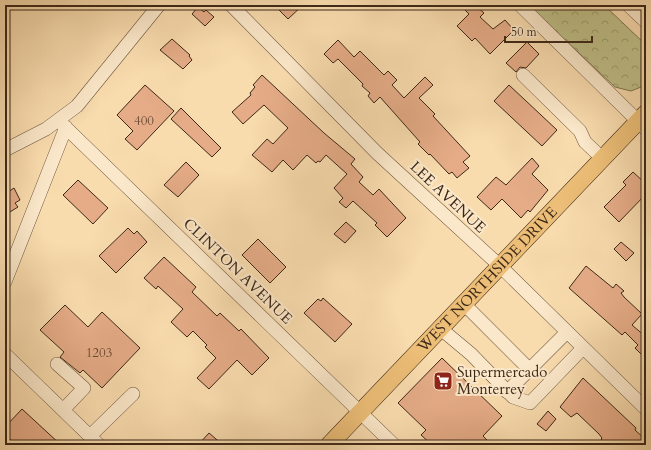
<svg xmlns="http://www.w3.org/2000/svg" width="651" height="450" font-family="Cardo,serif">
  <style>
    .park { fill: url(#park-crowns); stroke: #7e7450 }
    .building { fill: #e5ac87; stroke: #3d2818 }
    .lines { fill: none; stroke-linecap: round; stroke-linejoin: round }
    .minor-casing { stroke: #6c553e; stroke-width: 14 }
    .major-casing { stroke: #3d2818; stroke-width: 18 }
    .minor { stroke: #fbe8ca; stroke-width: 13 }
    .major { stroke: #ecbe77; stroke-width: 17 }
    .labels { text-anchor: middle; dominant-baseline: central; stroke-width: 4; stroke-linejoin: round; paint-order: stroke }
    .number-label { font-size: 13px; fill: #674934 }
    .street-label { font-size: 15px; fill: #3d2818; stroke: #fbe8ca }
    .poi-label { font-size: 15px; fill: #3d2818; stroke: #fbe8ca; text-anchor: start }
  </style>
  <defs>
    <pattern id="park-crowns" width="20" height="18" patternUnits="userSpaceOnUse"><rect width="20" height="18" fill="#c0c089"/><path d="M2 6a3 3 0 1 1 6 0M12 15a3 3 0 1 1 6 0" fill="none" stroke="#9d9c6f"/></pattern>
  </defs>
  <rect width="100%" height="100%" fill="#f9dcae"/>
  <filter id="stains"><feTurbulence type="fractalNoise" baseFrequency=".005" numOctaves="4"/><feColorMatrix values="0 0 0 0 .2 0 0 0 0 .09 0 0 0 0 .02 0 0 0 .5 -.17"/></filter>
  <radialGradient id="worn" r=".72"><stop offset=".6" stop-color="#630" stop-opacity="0"/><stop offset="1" stop-color="#630" stop-opacity=".3"/></radialGradient>
  <path class="park" d="M 528,5 L 604,5 L 646,45 L 646,85 L 631,91 L 615,87 Z"/>
  <path class="building" d="M 274,5 L 303,5 L 288,19 Z
    M 460,5 L 475,5 L 484,13 L 480,17 L 493,29 L 505,20 L 514,30 L 490,54 L 475,38 L 472,41 L 457,26 L 469,14 Z
    M 198,7 L 204,12 L 206,10 L 214,17 L 205,26 L 192,14 Z
    M 172,39 L 190,55 L 189,56 L 192,60 L 183,69 L 160,50 Z
    M 338,40 L 354,57 L 360,51 L 384,75 L 388,71 L 397,80 L 392,85 L 404,98 L 425,77 L 433,85 L 419,98 L 435,114 L 433,116 L 470,156 L 463,162 L 469,168 L 457,178 L 452,172 L 449,174 L 430,154 L 429,155 L 418,144 L 420,142 L 380,97 L 374,103 L 368,96 L 370,93 L 362,86 L 363,84 L 338,59 L 333,63 L 324,54 Z
    M 527,42 L 539,54 L 526,68 L 520,67 L 516,72 L 506,63 Z
    M 262,75 L 324,133 L 355,159 L 351,164 L 363,177 L 359,182 L 373,195 L 379,189 L 406,218 L 387,237 L 375,225 L 377,223 L 353,201 L 346,208 L 339,202 L 343,198 L 334,188 L 347,174 L 326,155 L 320,162 L 318,161 L 316,163 L 307,155 L 293,170 L 283,160 L 272,172 L 252,155 L 267,139 L 273,144 L 288,128 L 264,105 L 243,124 L 232,112 L 251,95 L 250,93 L 255,87 L 253,85 Z
    M 145,85 L 174,111 L 137,150 L 125,139 L 133,131 L 117,115 Z
    M 509,85 L 557,130 L 542,146 L 494,101 Z
    M 181,108 L 221,148 L 212,157 L 171,119 Z
    M 532,158 L 539,166 L 532,174 L 548,190 L 530,212 L 528,210 L 521,218 L 502,199 L 491,210 L 477,197 L 496,177 L 506,185 Z
    M 186,162 L 199,175 L 178,197 L 164,185 Z
    M 633,172 L 646,184 L 646,194 L 619,222 L 604,207 L 626,185 L 623,182 Z
    M 78,180 L 108,208 L 93,224 L 63,195 Z
    M 5,186 L 8,192 L 14,188 L 20,200 L 15,203 L 18,207 L 5,215 Z
    M 346,222 L 356,231 L 345,243 L 334,234 Z
    M 128,228 L 134,234 L 137,231 L 147,242 L 116,273 L 99,256 Z
    M 258,239 L 286,267 L 270,283 L 242,255 Z
    M 621,242 L 634,253 L 626,261 L 614,249 Z
    M 164,257 L 196,287 L 192,292 L 217,316 L 220,313 L 239,331 L 241,329 L 269,358 L 252,375 L 237,360 L 209,389 L 197,378 L 216,358 L 205,347 L 207,345 L 193,331 L 187,337 L 171,322 L 183,309 L 158,286 L 156,289 L 144,278 Z
    M 586,266 L 613,288 L 616,284 L 624,291 L 621,293 L 624,297 L 642,314 L 632,325 L 646,337 L 646,359 L 635,348 L 638,345 L 625,332 L 622,335 L 569,288 Z
    M 323,298 L 352,324 L 335,342 L 304,313 L 318,299 L 321,301 Z
    M 65,305 L 88,327 L 102,312 L 140,348 L 102,388 L 83,370 L 80,373 L 60,357 L 64,352 L 40,330 Z
    M 442,358 L 502,416 L 483,436 L 492,445 L 432,445 L 421,435 L 426,430 L 398,403 Z
    M 583,378 L 636,428 L 635,430 L 646,440 L 646,445 L 607,445 L 601,439 L 602,438 L 599,434 L 577,413 L 571,417 L 560,407 Z
    M 22,409 L 61,445 L 16,445 L 5,434 L 5,427 Z
    M 548,411 L 556,419 L 546,431 L 537,424 Z
    M 209,433 L 223,445 L 198,445 Z"/>
  <g class="lines">
    <g class="minor-casing">
      <path id="minor" d="M 231,5 L 377,153 L 500,266 L 646,409
        M 520,5 L 646,129
        M 628,5 L 646,22
        M 523,75 L 580,131 L 585,142 L 603,159
        M 59,121 L 394,445
        M 5,150 L 46,129 L 77,106 L 159,5
        M 5,282 L 66,127
        M 464,304 L 530,370
        M 441,329 L 471,354 L 513,397 L 530,403 L 583,348
        M 5,354 L 99,445
        M 57,364 L 84,388 L 63,410
        M 507,392 L 567,332
        M 90,436 L 133,394"/>
    </g>
    <g class="major-casing">
      <g id="major">
        <path id="s1" d="M 329,445 L 646,113"/>
      </g>
    </g>
    <use href="#minor" class="minor"/>
    <use href="#major" class="major"/>
  </g>
  <defs>
    <g id="supermarket-square" transform="scale(1)"><rect x="-9" y="-9" width="18" height="18" rx="4" fill="#8f2418" stroke="#fbe8ca"/><path d="M-6-5.5h2.5l.6 2H6L4.5 2H-2.5L-4.4-4H-6ZM-1.5 3.2a1.3 1.3 0 1 0 .1 0ZM3 3.2a1.3 1.3 0 1 0 .1 0Z" fill="#fff"/></g>
  </defs>
  <g fill-rule="evenodd">
    <use href="#supermarket-square" x="443" y="381"/>
  </g>
  <g class="labels">
    <g class="number-label">
      <text x="144" y="121">400</text>
      <text x="99" y="353">1203</text>
    </g>
    <g class="street-label">
      <text transform="translate(448 197) rotate(43)">LEE AVENUE</text>
      <text transform="translate(238 271) rotate(44)">CLINTON AVENUE</text>
      <text stroke="none"><textPath href="#s1" startOffset="229">WEST NORTHSIDE DRIVE</textPath></text>
    </g>
    <g class="poi-label">
      <text x="457" y="372">Supermercado<tspan x="457" dy="17">Monterrey</tspan></text>
    </g>
  </g>
  <rect width="651" height="450" fill="none" stroke="#f9dcae" stroke-width="20"/>
  <rect x="6" y="6" width="639" height="438" fill="none" stroke="#3d2818" stroke-width="2"/>
  <rect x="10" y="10" width="631" height="430" fill="none" stroke="#3d2818"/>
  <path d="M505 36v6h87v-6" fill="none" stroke="#3d2818" stroke-width="2"/>
  <text x="511" y="36" font-size="12" fill="#3d2818" stroke="#fbe8ca" stroke-width="3" paint-order="stroke">50 m</text>
  <rect width="100%" height="100%" filter="url(#stains)"/>
  <rect width="100%" height="100%" fill="url(#worn)"/>
</svg>
